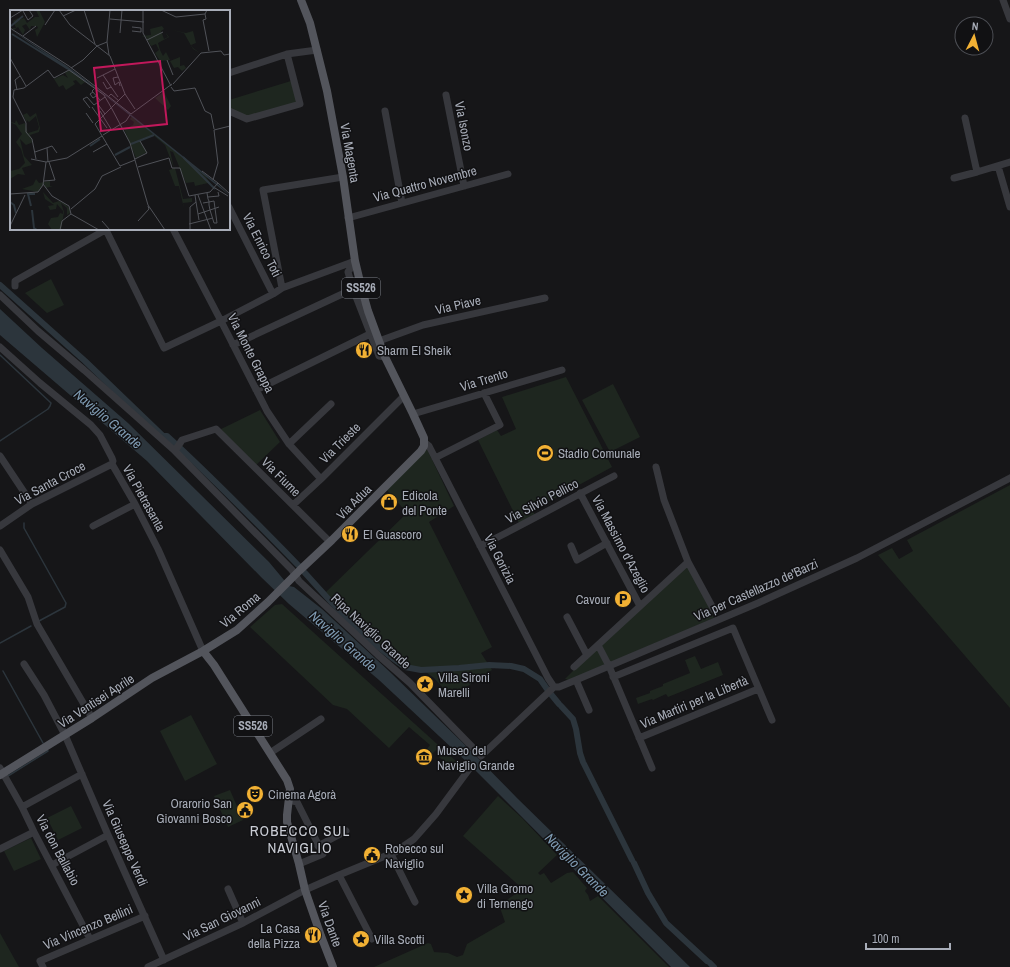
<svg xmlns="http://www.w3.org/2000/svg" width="1010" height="967" font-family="'Archivo Narrow',sans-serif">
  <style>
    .green { fill: #1e261f }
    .water { fill: #2c353c }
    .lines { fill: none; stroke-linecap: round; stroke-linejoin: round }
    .stream { stroke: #2c353c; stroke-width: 1.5 }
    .canal { stroke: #2c353c; stroke-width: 6 }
    .minor { stroke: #37383d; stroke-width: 7 }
    .major { stroke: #53555c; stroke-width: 8 }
    .labels { text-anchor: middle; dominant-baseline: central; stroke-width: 3; stroke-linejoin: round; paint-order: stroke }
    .shield { fill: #111113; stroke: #7b7e86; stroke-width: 1 }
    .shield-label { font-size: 12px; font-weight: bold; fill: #a8adb8 }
    .street-label { font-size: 13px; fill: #a8adb8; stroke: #111113 }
    .poi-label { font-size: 13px; fill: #a8adb8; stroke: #111113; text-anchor: start }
    .water-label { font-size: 14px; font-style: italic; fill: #7f9bb3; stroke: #111113 }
    .quarter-label { font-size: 15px; letter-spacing: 1px; fill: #c9ccd4; stroke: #111113 }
    .inset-river { fill: none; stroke: #2c353c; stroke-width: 2 }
    .inset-road { fill: none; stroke: #505258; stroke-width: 1 }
    .view { fill: #c2185b; fill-opacity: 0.15; stroke: #c2185b; stroke-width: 2 }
    .inset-edge { fill: none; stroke: #a8adb8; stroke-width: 2 }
  </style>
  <rect width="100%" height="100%" fill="#161618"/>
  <path class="green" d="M 291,81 L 297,103 L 247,117 L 230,109 L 229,107 L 229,100 Z
    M 51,279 L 64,305 L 47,313 L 25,293 Z
    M 566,377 L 612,467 L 533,510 L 535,515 L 519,523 L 478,440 L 497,430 L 501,436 L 516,429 L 502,397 Z
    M 613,384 L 640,437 L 610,452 L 582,400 Z
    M 260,410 L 280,442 L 256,465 L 219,430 Z
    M 427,449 L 454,506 L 429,522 L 492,647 L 481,653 L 492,670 L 451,697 L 434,678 L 423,670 L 406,665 L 389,658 L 350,621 L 326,592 L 407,513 L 387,490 Z
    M 1010,485 L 1010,708 L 878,555 L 892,548 L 899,559 L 913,551 L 907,540 Z
    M 688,564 L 714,618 L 610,663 L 600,645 Z
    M 282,604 L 467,771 L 464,776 L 439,757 L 439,754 L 436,750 L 432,754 L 427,749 L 430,745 L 409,727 L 389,748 L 347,709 L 333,705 L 250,627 L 275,605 Z
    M 597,647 L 606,664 L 570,680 L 565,679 Z
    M 695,656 L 701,669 L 718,662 L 723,675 L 668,697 L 666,694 L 653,700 L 652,699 L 638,704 L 636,698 L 650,693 L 650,691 L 663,686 L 663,684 L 690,673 L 685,660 Z
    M 191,715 L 217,764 L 185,781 L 160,731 Z
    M 230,790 L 243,820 L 228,827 L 214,796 Z
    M 498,796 L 522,818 L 557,855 L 538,873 L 540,875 L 544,873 L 551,883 L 567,873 L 573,872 L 587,888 L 585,891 L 588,895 L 590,901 L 598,896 L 669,967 L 374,967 L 428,943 L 431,944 L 434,952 L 448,953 L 457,957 L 463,955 L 467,944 L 505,922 L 499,905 L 523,889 L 463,836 Z
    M 71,806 L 82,828 L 58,840 L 47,818 Z
    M 31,838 L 41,859 L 14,871 L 4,851 Z
    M 0,933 L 19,967 L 0,967 Z"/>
  <path class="water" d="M 0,309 L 42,348 L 128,423 L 269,562 L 289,586 L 294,587 L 322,609 L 390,672 L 462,742 L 517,798 L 690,967 L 671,967 L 514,809 L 469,764 L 379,680 L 289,604 L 262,578 L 147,461 L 0,335 Z"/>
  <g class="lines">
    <path class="stream" d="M 0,355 L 51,403 L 50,406 L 48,409 L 0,441
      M 24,523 L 24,528 L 66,603 L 65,607 L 39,621
      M 0,643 L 31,626
      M 3,671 L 43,743
      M 8,776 L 48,751 L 47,750"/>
    <path class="canal" d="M 0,285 L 85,361 L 163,436 L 167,436 C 212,477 255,521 298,565
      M 305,573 L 333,604 L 363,635 L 391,657 L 405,667 L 421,670 L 459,668 L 489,665 L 511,666 L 524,669 L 540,679 L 547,689
      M 550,693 L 559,704
      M 561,706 L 573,719 L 576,729 L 580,753 L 583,762 L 632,860
      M 634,863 L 648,893 L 666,923 L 707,961
      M 710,963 L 714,967"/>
    <path class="minor" d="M 1003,0 L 1010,19
      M 229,73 L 287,54 L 317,50
      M 446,95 L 464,186
      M 229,111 L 247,119 L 300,104 L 287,54
      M 385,111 L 402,203
      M 965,118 L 977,172
      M 998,166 L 1010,207
      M 343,177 L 263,190 L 282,288 L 355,261
      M 954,178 L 977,172 L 1010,162
      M 229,207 L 273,294
      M 348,218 L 508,174
      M 173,229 L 221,321 L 267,411 L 289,444 L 321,479
      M 106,230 L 164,348 L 221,321 L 273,294 L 282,288
      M 355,261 L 348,272 L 353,289 L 379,356 L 385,357
      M 15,286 L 15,281 L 107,229
      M 0,295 L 38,331 L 84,370 L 175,451 L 292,570 L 299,581 L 378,655 L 410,683 L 481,756 L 554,687
      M 379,341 L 423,325 L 545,298
      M 233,345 L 353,289
      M 0,347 L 40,383 L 91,425 L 100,435 L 112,458 L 113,461 L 112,464 L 135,504 L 158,549 L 203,651
      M 256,390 L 370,334
      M 413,414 L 562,370
      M 424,442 L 429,446 L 548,678 L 554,687
      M 289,444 L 331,404
      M 175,451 L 182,440 L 216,429 L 330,542
      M 0,456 L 32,504
      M 435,458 L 500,425 L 484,393
      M 656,467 L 664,500 L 688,562 L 714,610
      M 580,493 L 640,606
      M 293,505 L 321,479 L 404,396
      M 0,526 L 32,504 L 112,464
      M 93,526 L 135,504
      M 480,546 C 525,524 569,499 614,476
      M 571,546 L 577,560 L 607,543
      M 0,550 L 28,597 L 37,624 L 92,718
      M 567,617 L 587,655
      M 598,645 L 609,666 L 652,768
      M 24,664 L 44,695 L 65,735 L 108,835 L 164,960
      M 574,667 L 688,562
      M 613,677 L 733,628 L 772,720
      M 576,680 L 589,710
      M 554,687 L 559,687 L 576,680 L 758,603 L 857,558 L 1010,478
      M 639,738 L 758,689
      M 270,753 L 321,719
      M 0,768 L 22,807 L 34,832 L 90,939
      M 289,800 L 297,802 L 323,854 L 299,864
      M 22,807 L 82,774
      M 318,846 L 346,831
      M 0,849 L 34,832
      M 391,854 L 415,902
      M 52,865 L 108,835
      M 339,875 L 372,939
      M 228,889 L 243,923
      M 43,967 L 40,961 L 145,916
      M 148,967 L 243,923 L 305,890 L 339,875 L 395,852 L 414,839 L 436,814 L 470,768"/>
    <path class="major" d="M 203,651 L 214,665 L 287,780 L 290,789 L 287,815 L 287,822 L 299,864 L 305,890 L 321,936 L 333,967
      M 0,775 L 92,718 L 152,678 L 203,651 L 237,630 L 268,602 L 300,570 L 332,540 L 421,451 L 424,446 L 424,438 L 413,414 L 385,357 L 379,341 L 368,311 L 361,286 L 355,261 L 343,177 L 327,91 L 310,23 L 301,0"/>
  </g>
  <defs>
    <g id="restaurant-disc" transform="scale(0.9)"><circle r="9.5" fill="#f2b134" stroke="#111113"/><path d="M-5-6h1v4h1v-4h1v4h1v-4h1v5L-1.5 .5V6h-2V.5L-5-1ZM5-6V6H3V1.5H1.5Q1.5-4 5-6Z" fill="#111"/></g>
    <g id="stadium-disc" transform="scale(0.9)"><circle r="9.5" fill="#f2b134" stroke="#111113"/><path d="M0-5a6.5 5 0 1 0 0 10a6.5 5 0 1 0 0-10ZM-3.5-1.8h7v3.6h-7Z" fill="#111"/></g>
    <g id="shop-disc" transform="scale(0.9)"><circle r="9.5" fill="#f2b134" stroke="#111113"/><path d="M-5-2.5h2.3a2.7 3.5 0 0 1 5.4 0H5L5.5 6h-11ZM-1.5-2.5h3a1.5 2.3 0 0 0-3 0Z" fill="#111"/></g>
    <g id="parking-disc" transform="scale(0.9)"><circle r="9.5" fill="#f2b134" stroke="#111113"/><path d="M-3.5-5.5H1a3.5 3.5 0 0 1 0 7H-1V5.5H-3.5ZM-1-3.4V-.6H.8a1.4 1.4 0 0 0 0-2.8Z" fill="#111"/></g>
    <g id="sight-disc" transform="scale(0.9)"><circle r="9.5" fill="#f2b134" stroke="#111113"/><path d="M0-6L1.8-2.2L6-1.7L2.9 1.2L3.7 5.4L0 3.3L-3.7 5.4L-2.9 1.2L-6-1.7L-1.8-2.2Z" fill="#111"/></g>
    <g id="museum-disc" transform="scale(0.9)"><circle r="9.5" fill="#f2b134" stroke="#111113"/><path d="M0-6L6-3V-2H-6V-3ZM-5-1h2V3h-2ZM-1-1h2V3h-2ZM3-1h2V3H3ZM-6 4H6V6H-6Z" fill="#111"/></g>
    <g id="theatre-disc" transform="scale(0.9)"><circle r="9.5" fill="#f2b134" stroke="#111113"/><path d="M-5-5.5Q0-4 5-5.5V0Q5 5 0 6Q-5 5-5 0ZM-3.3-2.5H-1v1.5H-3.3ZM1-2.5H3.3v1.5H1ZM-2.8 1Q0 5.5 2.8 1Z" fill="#111"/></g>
    <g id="civic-disc" transform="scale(0.9)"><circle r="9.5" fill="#f2b134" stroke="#111113"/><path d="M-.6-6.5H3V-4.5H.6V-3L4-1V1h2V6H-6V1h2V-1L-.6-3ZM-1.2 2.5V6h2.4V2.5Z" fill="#111"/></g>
  </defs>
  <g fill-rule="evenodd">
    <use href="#restaurant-disc" x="364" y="350"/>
    <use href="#stadium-disc" x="545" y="453"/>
    <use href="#shop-disc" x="389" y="502"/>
    <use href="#restaurant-disc" x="350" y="534"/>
    <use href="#parking-disc" x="623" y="599"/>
    <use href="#sight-disc" x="425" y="684"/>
    <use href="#museum-disc" x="424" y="757"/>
    <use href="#theatre-disc" x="255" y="794"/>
    <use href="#civic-disc" x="245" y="810"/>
    <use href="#civic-disc" x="372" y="855"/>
    <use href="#sight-disc" x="464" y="895"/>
    <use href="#restaurant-disc" x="313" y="935"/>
    <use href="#sight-disc" x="361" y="939"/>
  </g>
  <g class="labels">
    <g class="shield">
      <rect x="342" y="278" width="38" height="20" rx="3"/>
      <rect x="234" y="716" width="38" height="20" rx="3"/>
    </g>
    <g class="shield-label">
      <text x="361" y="288">SS526</text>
      <text x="253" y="726">SS526</text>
    </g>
    <g class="street-label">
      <text transform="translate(464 126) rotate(79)">Via Isonzo</text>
      <text transform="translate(350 153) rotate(80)">Via Magenta</text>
      <text transform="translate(425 184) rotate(-15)">Via Quattro Novembre</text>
      <text transform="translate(262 245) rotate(63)">Via Enrico Toti</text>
      <text transform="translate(458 305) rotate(-13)">Via Piave</text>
      <text transform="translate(251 353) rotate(63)">Via Monte Grappa</text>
      <text transform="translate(484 380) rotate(-17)">Via Trento</text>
      <text transform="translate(340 443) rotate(-45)">Via Trieste</text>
      <text transform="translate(281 477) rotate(45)">Via Fiume</text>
      <text transform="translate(50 483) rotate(-28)">Via Santa Croce</text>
      <text transform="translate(144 498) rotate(61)">Via Pietrasanta</text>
      <text transform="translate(542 501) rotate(-28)">Via Silvio Pellico</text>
      <text transform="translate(354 502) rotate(-45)">Via Adua</text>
      <text transform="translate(621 544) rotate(62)">Via Massimo d'Azeglio</text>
      <text transform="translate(500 559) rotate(63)">Via Gorizia</text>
      <text transform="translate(756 590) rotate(-24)">Via per Castellazzo de'Barzi</text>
      <text transform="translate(240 610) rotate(-40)">Via Roma</text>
      <text transform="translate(371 631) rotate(43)">Ripa Naviglio Grande</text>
      <text transform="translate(96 701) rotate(-33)">Via Ventisei Aprile</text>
      <text transform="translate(694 702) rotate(-23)">Via Martiri per la Libertà</text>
      <text transform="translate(125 843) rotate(66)">Via Giuseppe Verdi</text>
      <text transform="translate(58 850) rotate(62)">Via don Ballabio</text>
      <text transform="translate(222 919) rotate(-26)">Via San Giovanni</text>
      <text transform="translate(330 924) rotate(70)">Via Dante</text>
      <text transform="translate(88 927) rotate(-23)">Via Vincenzo Bellini</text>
    </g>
    <g class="poi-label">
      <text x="377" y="350">Sharm El Sheik</text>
      <text x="558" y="453">Stadio Comunale</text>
      <text x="402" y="495">Edicola<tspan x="402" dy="15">del Ponte</tspan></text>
      <text x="363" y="534">El Guascoro</text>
      <text x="610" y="599" text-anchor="end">Cavour</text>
      <text x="438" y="677">Villa Sironi<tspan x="438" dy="15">Marelli</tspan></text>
      <text x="437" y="750">Museo del<tspan x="437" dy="15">Naviglio Grande</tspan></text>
      <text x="268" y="794">Cinema Agorà</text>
      <text x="232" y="803" text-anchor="end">Orarorio San<tspan x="232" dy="15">Giovanni Bosco</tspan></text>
      <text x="385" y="848">Robecco sul<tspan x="385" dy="15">Naviglio</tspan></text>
      <text x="477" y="888">Villa Gromo<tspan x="477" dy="15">di Ternengo</tspan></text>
      <text x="300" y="928" text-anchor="end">La Casa<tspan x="300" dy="15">della Pizza</tspan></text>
      <text x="374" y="939">Villa Scotti</text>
    </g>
    <g class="water-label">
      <text transform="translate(108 419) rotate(40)">Naviglio Grande</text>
      <text transform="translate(343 641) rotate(41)">Naviglio Grande</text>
      <text transform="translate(577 865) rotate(45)">Naviglio Grande</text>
    </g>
    <g class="quarter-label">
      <text x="300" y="830">ROBECCO SUL<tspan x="300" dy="17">NAVIGLIO</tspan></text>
    </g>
  </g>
  <g transform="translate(10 10)">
    <rect width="220" height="220" fill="#161618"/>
    <path d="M 26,0 L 29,0 L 35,12 L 27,27 L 25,20 L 28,18 L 27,16 L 21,16 L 20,20 L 16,14 L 12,16 L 15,20 L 13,25 L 8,17 L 4,20 L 2,18 L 6,18 L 3,11 L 8,8 L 9,10 L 14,8 L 17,13 L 25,7 L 29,7 ZM 152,16 L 154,19 L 151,21 L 154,29 L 158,27 L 155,22 L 159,27 L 148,33 L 150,40 L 153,46 L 156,42 L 160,50 L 150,51 L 145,43 L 149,40 L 146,34 L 141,36 L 136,27 L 131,26 L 141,25 L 140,19 ZM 162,20 L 176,23 L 183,21 L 186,33 L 181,35 L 183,38 L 190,43 L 183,39 L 174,23 ZM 170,47 L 170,56 L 174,55 L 176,58 L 172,61 L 168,57 L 164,58 L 160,51 ZM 59,60 L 75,72 L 71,75 L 66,70 L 63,71 L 65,74 L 56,80 L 53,75 L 49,77 L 44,69 L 53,65 L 58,68 L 55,63 ZM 154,82 L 161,96 L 158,100 L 145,88 ZM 17,103 L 20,107 L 26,103 L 30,118 L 29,122 L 20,125 L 23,132 L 16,135 L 10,129 L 14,146 L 22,155 L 12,158 L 15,165 L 8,164 L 0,169 L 0,161 L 9,159 L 15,153 L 11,139 L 6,132 L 12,124 L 6,115 L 0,112 L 5,113 L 6,110 L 9,115 L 15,113 L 18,123 L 28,120 L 29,117 L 26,106 L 19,112 L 17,110 L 17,113 L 13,105 ZM 122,106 L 198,168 L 196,167 L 202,175 L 198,173 L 185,176 L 184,172 L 176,173 L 163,142 L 160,141 L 164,158 L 155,135 L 143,125 L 129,130 L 137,142 L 126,148 L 114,119 L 123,115 L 124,112 L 120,109 ZM 165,158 L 173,189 L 182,188 L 182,192 L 173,193 L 174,199 L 169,176 L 165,176 L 159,160 ZM 26,169 L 29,173 L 40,171 L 40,176 L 43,176 L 36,178 L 34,174 L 28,182 L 12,179 L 23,175 ZM 33,182 L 43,193 L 49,191 L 55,194 L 60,199 L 60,203 L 57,205 L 57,198 L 51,193 L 54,202 L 51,220 L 42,220 L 38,214 L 41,208 L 48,207 L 50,203 L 53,204 L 53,201 L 47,194 L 46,199 L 40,200 L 38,196 L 44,195 L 35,189 Z" fill="#1e261f"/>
    <path d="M 0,19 L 57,56 L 114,99 L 209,175 L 220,186 L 97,87 Z" fill="#2c353c"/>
    <path class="inset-river" d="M 1,16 L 13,6M 2,24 L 58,59M 121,134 L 144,125M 80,136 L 90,129M 105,145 L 120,137M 173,147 L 205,179M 0,148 L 0,134M 0,192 L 4,195 L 6,203M 21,196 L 18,184 L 25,184M 22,200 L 24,218 L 27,220"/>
    <path class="inset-road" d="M 49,0 L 60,15 L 100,46 L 115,84 L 85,114 L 110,156 L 125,150M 74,0 L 85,34M 133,0 L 133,23 L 161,76M 151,0 L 166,7 L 195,4 L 197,0M 13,1 L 18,10 L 23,6 L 19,0M 195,4 L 196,9 L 193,10 L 199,41M 53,6 L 66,0M 0,8 L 13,0M 100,9 L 134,12M 35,15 L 45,0M 0,18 L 59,56 L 121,104 L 162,74M 122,21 L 131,22 L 131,18 L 122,17M 110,23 L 112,0M 13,26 L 26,16M 137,30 L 153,22M 99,45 L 97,32 L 100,0M 0,48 L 16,76M 157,50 L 163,65M 61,58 L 73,50 L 87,36 L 97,32M 93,65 L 108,87M 108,67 L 103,68 L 105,75 L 109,72 L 110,76M 87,68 L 105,59M 93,72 L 97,79 L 101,77M 163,74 L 191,43 L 211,41 L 214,45 L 220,44M 161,77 L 164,81 L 185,78 L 195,101 L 201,104 L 204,119M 84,79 L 82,81 L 90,90M 7,80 L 5,70 L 10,66M 83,82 L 80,84 L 83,88 L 86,86M 115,84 L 125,99M 99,86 L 101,84 L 109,91M 87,93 L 95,104M 84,95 L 95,87M 82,97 L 97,118M 80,98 L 73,89 L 77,87 L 84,95M 102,99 L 120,133 L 138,195 L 155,220M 90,101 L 101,119M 76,103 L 83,113M 93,125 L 116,111 L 120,105M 37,138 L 38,152M 25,142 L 42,136 L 47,143M 83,142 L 97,134M 21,149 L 36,152M 26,149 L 22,129 L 16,122 L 16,113 L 3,87 L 4,80 L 14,78 L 38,60 L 44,68 L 59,60 L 94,85 L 102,99M 125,149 L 137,143 L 130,131M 36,152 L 57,148 L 92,126M 128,157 L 159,148 L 162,158 L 170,158 L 179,186 L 200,182 L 208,173M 192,161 L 208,173M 203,170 L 208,153 L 204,120 L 220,116M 34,171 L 45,170 L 39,152M 208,173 L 220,184M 33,174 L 42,186 L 59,196 L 61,204M 205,178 L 218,186M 0,184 L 28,182 L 33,175 L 36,152M 188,185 L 201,220M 198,187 L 209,186 L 208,182M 186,192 L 189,210M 193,193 L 199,192 L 204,191 L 207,213 L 204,213 L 200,200 L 199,195 L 199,191 L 198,189 L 197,183M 61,199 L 85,179 L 92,166 L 111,157M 61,204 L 89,220M 188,204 L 209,197M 92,211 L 100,220M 128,211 L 139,199 L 138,196M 179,214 L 203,208M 0,216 L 15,185M 50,220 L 52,211 L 61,204M 180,220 L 180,197 L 186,192 L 185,185"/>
    <path class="view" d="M 150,51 L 157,114 L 91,121 L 84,58 Z"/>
    <rect width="220" height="220" class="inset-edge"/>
  </g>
  <g transform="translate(974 36) rotate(6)"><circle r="19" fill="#111113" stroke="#4d4f55"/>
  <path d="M0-3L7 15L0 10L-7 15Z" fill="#f2b134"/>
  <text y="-6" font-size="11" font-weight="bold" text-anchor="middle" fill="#a8adb8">N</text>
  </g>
  <path d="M866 943v6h84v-6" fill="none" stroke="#a8adb8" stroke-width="2"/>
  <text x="872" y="943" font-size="12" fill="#a8adb8" stroke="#111113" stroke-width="3" paint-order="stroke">100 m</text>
</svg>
